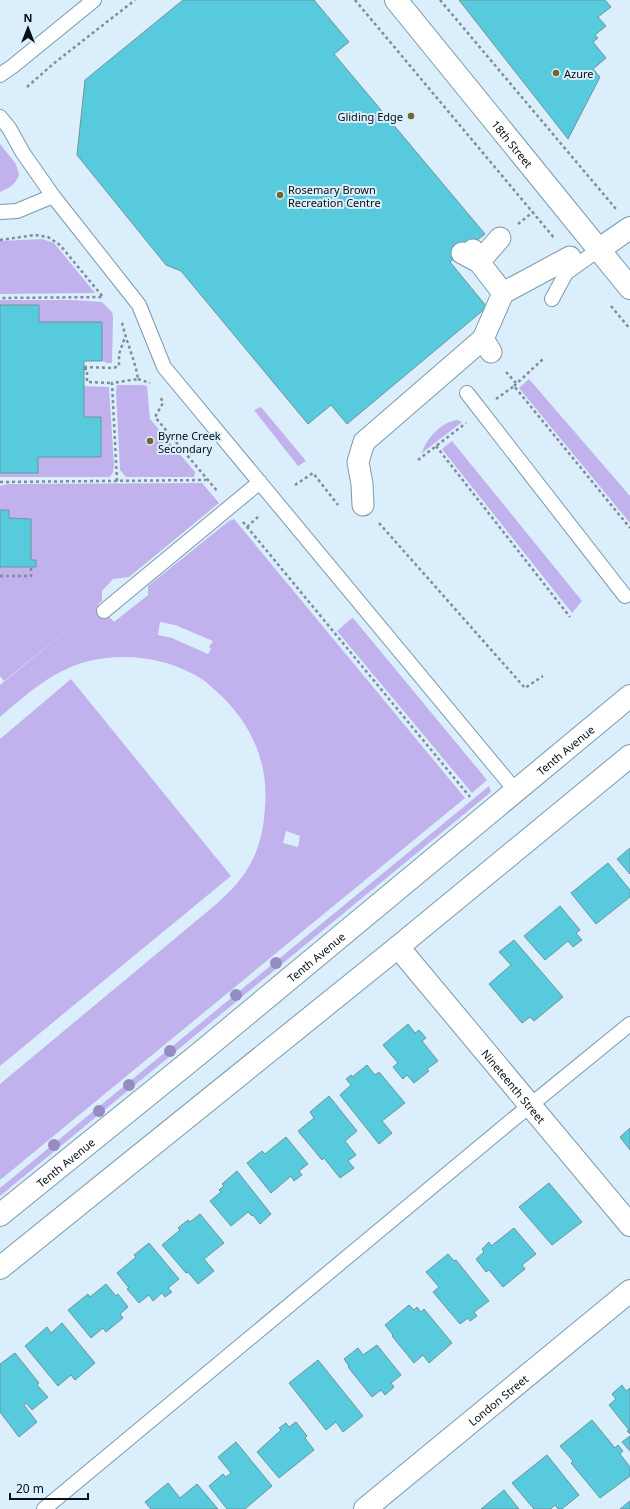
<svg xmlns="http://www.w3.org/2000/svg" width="630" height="1509" font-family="'Noto Sans',sans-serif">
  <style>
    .green { fill: #c1b2ed; fill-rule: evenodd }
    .building { fill: #58cadd; stroke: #6d959c }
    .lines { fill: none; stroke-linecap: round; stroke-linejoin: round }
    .service-casing { stroke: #7b99ad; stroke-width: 16 }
    .pedestrian-casing { stroke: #7b99ad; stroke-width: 23 }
    .minor-casing { stroke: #7b99ad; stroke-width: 24 }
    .secondary-casing { stroke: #7b99ad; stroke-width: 24 }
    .path { stroke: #7e8d98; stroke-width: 2.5; stroke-dasharray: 3 3; stroke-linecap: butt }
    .service { stroke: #fff; stroke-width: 14 }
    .pedestrian { stroke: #fff; stroke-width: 21 }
    .minor { stroke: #fff; stroke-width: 22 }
    .secondary { stroke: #fff; stroke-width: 22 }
    .tree { fill: #958dc2 }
    .poi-dot { fill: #726532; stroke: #dbeefb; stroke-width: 1.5 }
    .labels { text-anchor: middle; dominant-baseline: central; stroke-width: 4; stroke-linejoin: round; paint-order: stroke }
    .poi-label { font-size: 11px; fill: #050f16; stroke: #dbeefb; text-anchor: start }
    .street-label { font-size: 11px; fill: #050f16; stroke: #dbeefb }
  </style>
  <rect width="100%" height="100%" fill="#dbeefb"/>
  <path class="green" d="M 0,144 L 16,164 L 19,174 C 17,184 9,188 0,192 Z
    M 42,239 L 54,243 L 95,293 L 0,294 L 0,241 Z
    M 0,300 L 72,300 L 102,302 L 112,312 L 113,317 L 112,363 L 107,363 L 102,361 L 102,322 L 39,322 L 39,305 L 0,305 Z
    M 529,379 L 630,496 L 630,523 L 519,388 Z
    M 117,385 L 142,385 L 147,386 L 150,419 L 195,472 L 194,477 L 126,477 L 120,470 L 116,392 Z
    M 84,386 L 109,387 L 114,465 L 113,472 L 110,477 L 0,477 L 0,473 L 38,473 L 38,457 L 101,417 L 84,417 Z
    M 261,407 L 306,461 L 298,466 L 254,410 Z
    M 457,420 L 462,422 L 422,453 C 426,439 441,422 457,420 Z
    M 452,441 L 582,601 L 572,613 L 442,449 Z
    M 202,483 L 219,503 L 129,577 L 113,579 L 102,591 L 102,601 L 98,604 L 114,622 L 148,595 L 148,586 L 229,521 L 234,519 L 465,798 L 0,1180 L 0,1084 L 214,906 C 227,895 239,883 248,868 C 259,850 264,828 265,807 C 269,762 250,721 217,692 C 212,688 208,683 203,680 C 171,658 126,652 89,661 C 53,670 27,694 0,717 L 0,685 L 81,619 L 4,681 L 0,676 L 0,567 L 36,567 L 36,560 L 31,560 L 31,519 L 9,518 L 9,510 L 0,510 L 0,486 L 8,484 ZM 160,622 L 175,625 L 213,641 L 209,647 L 211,649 L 208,654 L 172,638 L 158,635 ZM 286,831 L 300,836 L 298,847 L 283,843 Z
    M 353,618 L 487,780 L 472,793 L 337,631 L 351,619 Z
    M 71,679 L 231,876 L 0,1066 L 0,739 Z
    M 489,786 L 491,792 L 0,1196 L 0,1188 Z"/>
  <path class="building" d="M 183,0 L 314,0 L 349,42 L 334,54 L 485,234 L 450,262 L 487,307 L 347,424 L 331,405 L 308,424 L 181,271 L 166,265 L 77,155 L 85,80 Z
    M 459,0 L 605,0 L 611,7 L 598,17 L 606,26 L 595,35 L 598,38 L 593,42 L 606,58 L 593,69 L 600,77 L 568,139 Z
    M 0,305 L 39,305 L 39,322 L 102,322 L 102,361 L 84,361 L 84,417 L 101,417 L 101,457 L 38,457 L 38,473 L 0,473 Z
    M 0,510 L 9,510 L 9,518 L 31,519 L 31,560 L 36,560 L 36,567 L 0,567 Z
    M 630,848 L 630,874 L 617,859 Z
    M 608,863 L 630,890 L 630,897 L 596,924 L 571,893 Z
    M 560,906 L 580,930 L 576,933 L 582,940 L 573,947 L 568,941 L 545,960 L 524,936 Z
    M 514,940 L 563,997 L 534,1021 L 530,1017 L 522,1023 L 489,984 L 511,965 L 499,952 Z
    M 408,1024 L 415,1033 L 419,1030 L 426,1038 L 422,1041 L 438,1061 L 427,1069 L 429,1071 L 414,1083 L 407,1075 L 403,1079 L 393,1067 L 398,1063 L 383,1045 Z
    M 367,1065 L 375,1075 L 379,1072 L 405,1103 L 382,1121 L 392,1133 L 379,1144 L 340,1095 L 351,1085 L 346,1079 L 351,1075 L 352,1077 Z
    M 329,1096 L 357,1131 L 345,1141 L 356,1155 L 348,1161 L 354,1168 L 340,1178 L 324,1158 L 322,1160 L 298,1131 L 314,1118 L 310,1112 Z
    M 630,1128 L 630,1150 L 620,1137 Z
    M 286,1137 L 308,1164 L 299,1171 L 302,1175 L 294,1181 L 291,1176 L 271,1193 L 247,1163 L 262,1151 L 265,1154 Z
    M 237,1171 L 271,1214 L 260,1224 L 253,1215 L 252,1216 L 248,1212 L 231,1226 L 210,1201 L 221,1192 L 219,1190 L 224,1186 L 222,1184 Z
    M 549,1183 L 582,1222 L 552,1245 L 519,1207 Z
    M 200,1214 L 224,1243 L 204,1259 L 214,1271 L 198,1284 L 188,1272 L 186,1273 L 162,1245 L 180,1230 L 178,1228 L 188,1220 L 190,1222 Z
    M 514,1228 L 536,1254 L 522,1265 L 525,1269 L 503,1287 L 489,1270 L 486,1272 L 476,1259 L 484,1252 L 482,1249 L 489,1242 L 491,1246 Z
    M 149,1243 L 179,1279 L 168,1288 L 172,1292 L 165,1297 L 162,1293 L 153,1301 L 149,1295 L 139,1303 L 127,1289 L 129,1288 L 117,1273 L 136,1257 L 134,1255 Z
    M 448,1254 L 454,1261 L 456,1260 L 489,1301 L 474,1312 L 477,1316 L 470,1321 L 468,1318 L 460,1324 L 433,1292 L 439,1287 L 426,1272 Z
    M 106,1284 L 116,1296 L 118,1294 L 128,1307 L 120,1314 L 123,1318 L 106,1332 L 103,1328 L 91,1338 L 68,1310 L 88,1294 L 90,1297 Z
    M 409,1305 L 414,1310 L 417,1307 L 421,1312 L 424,1309 L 452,1343 L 429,1363 L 423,1355 L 414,1363 L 392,1336 L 393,1335 L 385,1325 Z
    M 62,1323 L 95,1363 L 75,1380 L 71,1375 L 58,1386 L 25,1346 L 47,1327 L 51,1333 Z
    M 377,1345 L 401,1375 L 391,1383 L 394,1387 L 385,1395 L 381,1390 L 372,1397 L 348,1367 L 349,1366 L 344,1359 L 358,1348 L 363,1355 Z
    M 15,1353 L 39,1383 L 37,1385 L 48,1397 L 32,1410 L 26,1403 L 24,1405 L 37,1422 L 19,1437 L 0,1412 L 0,1364 Z
    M 318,1360 L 363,1416 L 343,1432 L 336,1422 L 326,1430 L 289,1383 Z
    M 622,1385 L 626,1391 L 630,1388 L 630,1434 L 627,1431 L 629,1430 L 609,1405 L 616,1399 L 612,1394 Z
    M 592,1420 L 615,1448 L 618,1445 L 623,1451 L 620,1454 L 630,1467 L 630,1476 L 600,1498 L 571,1463 L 573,1461 L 560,1446 Z
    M 296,1422 L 307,1436 L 305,1438 L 314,1450 L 279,1478 L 257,1452 L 281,1430 L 279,1428 L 286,1423 L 289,1427 Z
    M 630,1436 L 630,1451 L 622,1442 Z
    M 236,1442 L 272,1486 L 245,1509 L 227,1509 L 209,1486 L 223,1474 L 226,1477 L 231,1473 L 218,1457 Z
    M 547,1455 L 579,1495 L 562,1509 L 558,1509 L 555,1505 L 551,1509 L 534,1509 L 512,1483 Z
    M 168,1483 L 180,1498 L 197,1484 L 218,1509 L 151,1509 L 145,1502 Z
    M 504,1490 L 519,1509 L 481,1509 Z
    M 630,1501 L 630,1509 L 620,1509 Z"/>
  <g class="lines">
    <g class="service-casing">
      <path id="service" d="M 0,75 L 13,66 L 94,0
        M 0,117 L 9,128 L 23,153 L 53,196 L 139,305 L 164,367 L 515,790
        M 0,212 L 17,211 L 53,196
        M 552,299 L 566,273 L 598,250
        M 467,393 L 625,596
        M 104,611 L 260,482
        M 44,1509 L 511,1121 L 630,1024"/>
    </g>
    <g class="pedestrian-casing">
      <path id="pedestrian" d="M 473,250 L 479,262 L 500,238
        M 462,253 L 479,262 L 503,293 L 483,339
        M 503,293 L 570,257
        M 363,505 L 362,484 L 358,462 L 364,442 L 483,339 L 491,352"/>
    </g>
    <g class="minor-casing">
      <g id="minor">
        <path id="s1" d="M 396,0 L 630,288"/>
        <path d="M 598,250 L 630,228"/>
        <path id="s2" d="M 398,947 L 630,1225"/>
        <path id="s3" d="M 365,1509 L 630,1291"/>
      </g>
    </g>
    <g class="secondary-casing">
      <g id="secondary">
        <path id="s4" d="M 0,1215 L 200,1053 L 630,696"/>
        <path d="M 0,1268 L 398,947 L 630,756"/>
      </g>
    </g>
    <path class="path" d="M 355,0 L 555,239
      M 440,0 L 616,209
      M 27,87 L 53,64 L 135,0
      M 518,224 L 533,212
      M 0,240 L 35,235 L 48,237 L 60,245 L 103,297 L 0,298
      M 611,306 L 630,329
      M 84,367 L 113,368 L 119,366 L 119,354 L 125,337
      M 84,369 L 87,369 L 87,382 L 112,383
      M 506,372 L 516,383
      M 138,379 L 150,383
      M 514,386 L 543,359
      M 161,398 L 163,403 L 155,417 L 218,492
      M 496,399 L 514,386 L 630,528
      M 436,446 L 570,617
      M 418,460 L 466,423
      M 117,481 L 112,383 L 138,379 C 135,359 126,342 122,322
      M 0,482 L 206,480
      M 295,485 L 313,473 L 338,505
      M 243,522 L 470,797
      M 379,523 L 525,688 L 543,676
      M 247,527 L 259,516
      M 0,576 L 31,576 L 31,567"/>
    <use href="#service" class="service"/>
    <use href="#pedestrian" class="pedestrian"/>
    <use href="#minor" class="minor"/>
    <use href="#secondary" class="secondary"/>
  </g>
  <g class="tree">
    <circle cx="276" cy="963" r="6"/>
    <circle cx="236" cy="995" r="6"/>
    <circle cx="170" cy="1051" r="6"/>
    <circle cx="129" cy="1085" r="6"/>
    <circle cx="99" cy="1111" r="6"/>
    <circle cx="54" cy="1145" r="6"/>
  </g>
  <g class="poi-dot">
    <circle cx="556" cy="73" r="4"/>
    <circle cx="411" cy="116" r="4"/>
    <circle cx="280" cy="195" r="4"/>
    <circle cx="150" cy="441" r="4"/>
  </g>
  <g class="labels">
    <g class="poi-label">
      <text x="564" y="73">Azure</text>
      <text x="403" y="116" text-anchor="end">Gliding Edge</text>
      <text x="288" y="189">Rosemary Brown<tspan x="288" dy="13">Recreation Centre</tspan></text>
      <text x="158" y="435">Byrne Creek<tspan x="158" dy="13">Secondary</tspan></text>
    </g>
    <g class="street-label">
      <text stroke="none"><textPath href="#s1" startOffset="185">18th Street</textPath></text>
      <text stroke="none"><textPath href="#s4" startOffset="732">Tenth Avenue</textPath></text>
      <text stroke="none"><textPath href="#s4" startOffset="408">Tenth Avenue</textPath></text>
      <text stroke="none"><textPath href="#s2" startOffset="181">Nineteenth Street</textPath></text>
      <text stroke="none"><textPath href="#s4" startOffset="84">Tenth Avenue</textPath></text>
      <text stroke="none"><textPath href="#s3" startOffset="172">London Street</textPath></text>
    </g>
  </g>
  <g transform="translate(28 28)" stroke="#dbeefb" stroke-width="3" paint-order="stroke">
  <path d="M0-3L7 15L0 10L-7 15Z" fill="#050f16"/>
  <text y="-6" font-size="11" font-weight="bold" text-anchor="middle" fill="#050f16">N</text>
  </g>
  <path d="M10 1493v6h78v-6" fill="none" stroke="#050f16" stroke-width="2"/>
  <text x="16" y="1493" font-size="12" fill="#050f16" stroke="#dbeefb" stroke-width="3" paint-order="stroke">20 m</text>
</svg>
